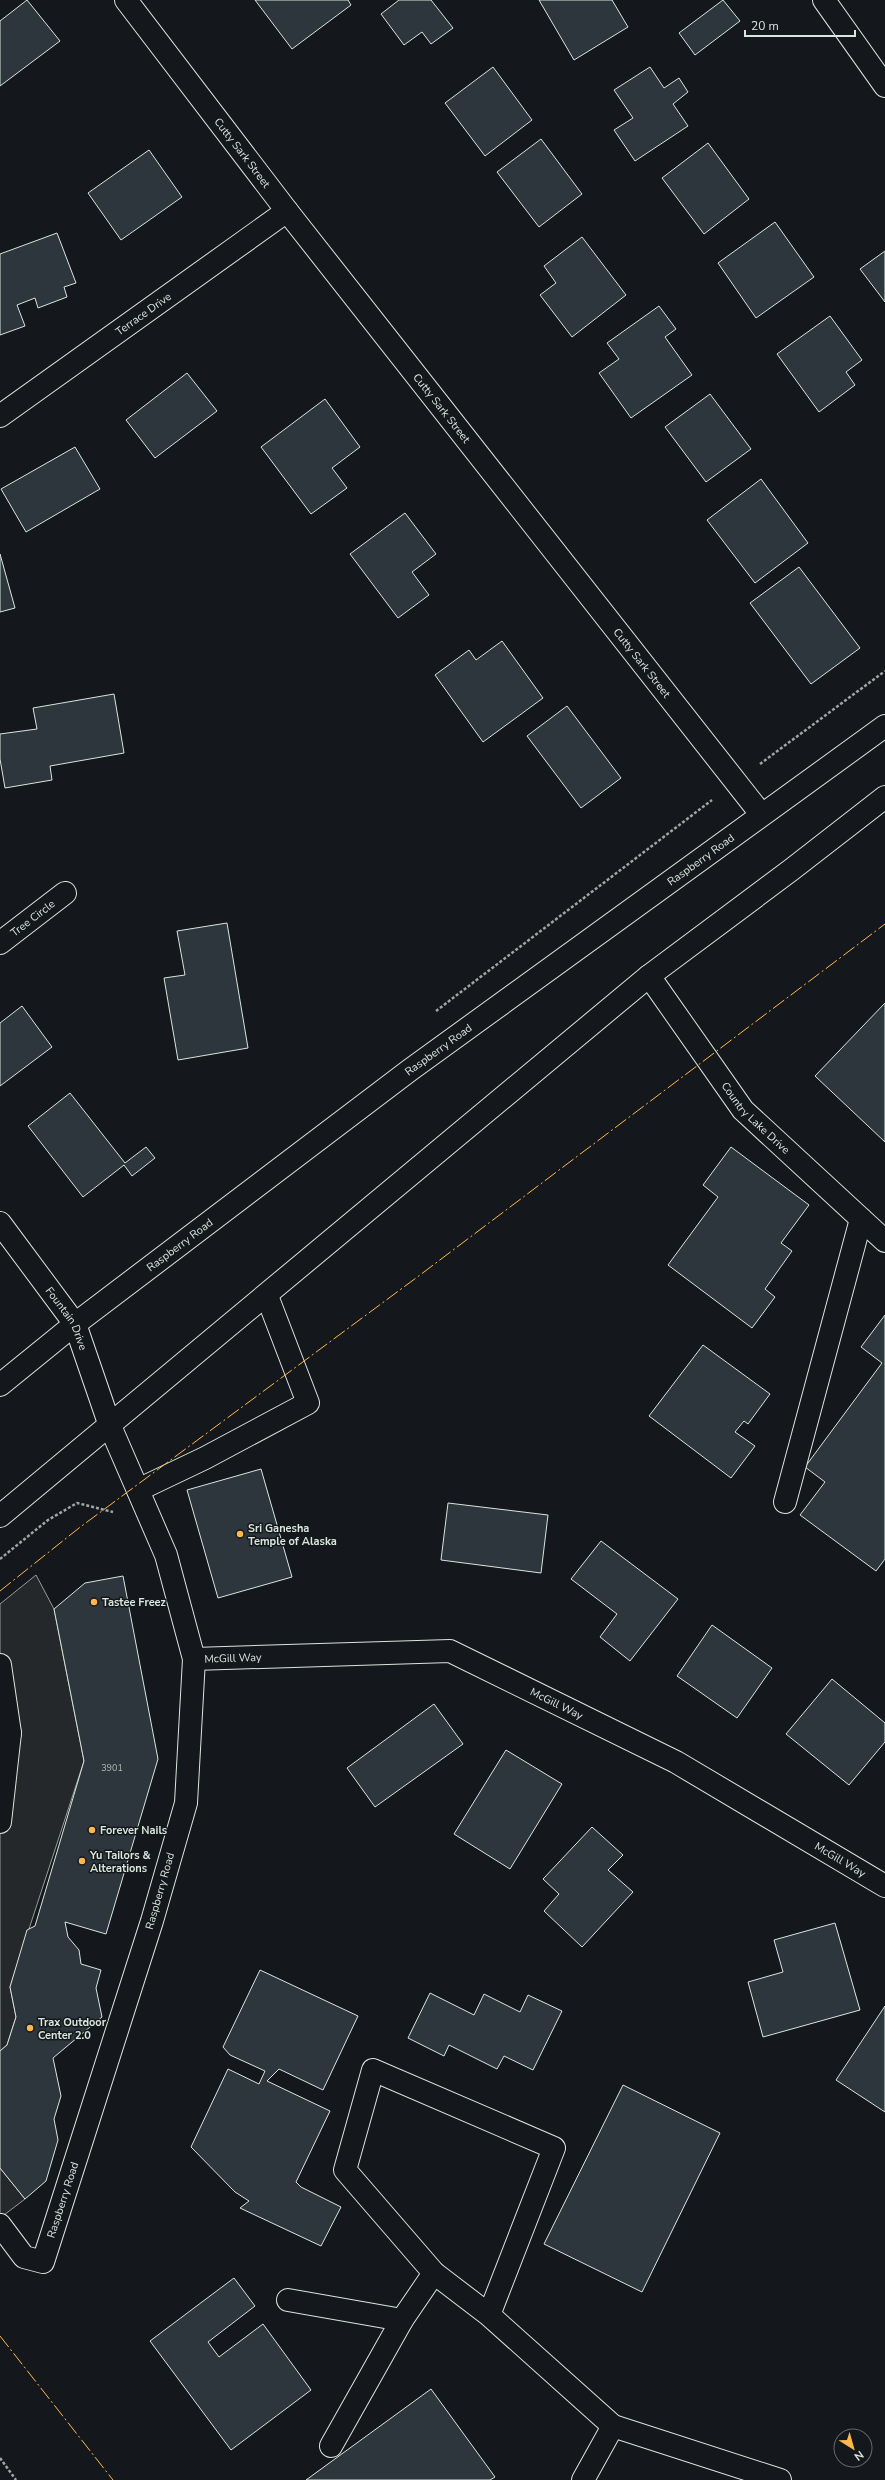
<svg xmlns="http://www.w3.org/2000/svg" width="885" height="2480" font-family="'Nunito Sans',sans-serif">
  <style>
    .parking { fill: #24282b; stroke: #939e99 }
    .building { fill: #2c363c; stroke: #d8e6dc }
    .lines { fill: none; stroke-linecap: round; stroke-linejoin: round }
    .minor-casing { stroke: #d8e6dc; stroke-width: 24 }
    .major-casing { stroke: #d8e6dc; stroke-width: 24 }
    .path { stroke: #9da8a2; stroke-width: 2.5; stroke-dasharray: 3 2; stroke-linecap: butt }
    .minor { stroke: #14181c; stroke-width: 22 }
    .major { stroke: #14181c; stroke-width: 22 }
    .power { stroke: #ffb74d; stroke-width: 1; stroke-dasharray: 14 3 2 3; stroke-linecap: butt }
    .poi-dot { fill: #ffb74d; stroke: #14181c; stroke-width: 1.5 }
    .labels { text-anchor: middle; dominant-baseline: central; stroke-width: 3; stroke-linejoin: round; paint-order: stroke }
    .number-label { font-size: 9px; fill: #adbab4 }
    .street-label { font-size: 11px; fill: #d8e6dc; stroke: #14181c }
    .poi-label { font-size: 11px; font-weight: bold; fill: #d8e6dc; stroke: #14181c; text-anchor: start }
  </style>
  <rect width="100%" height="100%" fill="#14181c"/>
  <path class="parking" d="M 36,1575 L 54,1609 L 84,1761 L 10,1987 L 16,2017 L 7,2045 L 0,2051 L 0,1604 Z
    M 0,2168 L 25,2199 L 0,2218 Z"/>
  <path class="building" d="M 27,0 L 60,41 L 0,86 L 0,21 Z
    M 255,0 L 348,0 L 351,5 L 292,49 Z
    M 399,0 L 431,0 L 453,28 L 431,44 L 422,32 L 404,45 L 381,14 Z
    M 539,0 L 612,0 L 628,27 L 574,60 Z
    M 723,0 L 740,21 L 695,55 L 679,33 Z
    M 493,67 L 532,120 L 485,156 L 445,103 Z
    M 650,67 L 664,88 L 679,78 L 688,92 L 673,104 L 688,126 L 635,161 L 614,130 L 633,118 L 614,90 Z
    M 541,139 L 582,194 L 539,227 L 497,172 Z
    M 708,143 L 749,199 L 704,234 L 662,178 Z
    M 149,150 L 182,197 L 121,240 L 88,193 Z
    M 775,222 L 814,277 L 756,318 L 718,263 Z
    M 57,233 L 76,283 L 64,287 L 67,297 L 38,308 L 35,298 L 17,305 L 25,326 L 0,335 L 0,254 Z
    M 582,237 L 626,295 L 572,337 L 540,295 L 556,283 L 544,266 Z
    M 885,251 L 885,302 L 860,269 Z
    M 659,306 L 676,329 L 665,337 L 692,375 L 631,418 L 599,373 L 619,359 L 607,343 Z
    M 830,316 L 862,360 L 846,372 L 855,385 L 819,412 L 777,354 Z
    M 187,373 L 217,411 L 155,458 L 126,420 Z
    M 710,394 L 751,449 L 706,482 L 665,427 Z
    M 325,399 L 360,447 L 332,468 L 347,488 L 311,514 L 261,447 Z
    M 75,447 L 100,489 L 26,532 L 1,489 Z
    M 761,479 L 808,543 L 755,583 L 707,520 Z
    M 405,513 L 436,554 L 412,572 L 429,595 L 398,618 L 350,554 Z
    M 0,554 L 15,608 L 0,612 Z
    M 799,567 L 860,648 L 811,684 L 750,603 Z
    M 502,641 L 543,698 L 483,742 L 435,675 L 469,650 L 476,660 Z
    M 114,694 L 124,753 L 50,766 L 52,780 L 5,788 L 0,759 L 0,734 L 37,729 L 33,708 Z
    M 567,706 L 621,778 L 581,808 L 527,736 Z
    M 227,923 L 248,1048 L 178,1060 L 164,978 L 185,975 L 177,931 Z
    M 885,1003 L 885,1142 L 815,1076 Z
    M 22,1006 L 52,1047 L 0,1086 L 0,1023 Z
    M 70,1093 L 125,1163 L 146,1147 L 155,1158 L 132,1176 L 124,1165 L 83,1197 L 28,1126 Z
    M 731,1147 L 809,1205 L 781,1243 L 792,1251 L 765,1289 L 775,1297 L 752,1328 L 668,1265 L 718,1197 L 703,1185 Z
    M 885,1315 L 885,1559 L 876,1571 L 800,1515 L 825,1482 L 805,1467 L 882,1363 L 861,1347 Z
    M 703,1345 L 770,1394 L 748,1424 L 744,1421 L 735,1432 L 755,1446 L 731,1478 L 649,1416 Z
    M 261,1469 L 292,1577 L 218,1598 L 187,1490 Z
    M 448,1503 L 548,1515 L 541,1573 L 441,1560 Z
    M 601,1541 L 678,1599 L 630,1661 L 600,1637 L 617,1614 L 571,1579 Z
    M 123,1576 L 158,1759 L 106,1934 L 65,1922 L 68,1937 L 79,1950 L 81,1964 L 101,1970 L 96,1988 L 102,2017 L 53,2058 L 61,2096 L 54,2119 L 58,2140 L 46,2181 L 25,2199 L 0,2168 L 0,2051 L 7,2045 L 16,2017 L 10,1987 L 27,1930 L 35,1926 L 84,1761 L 54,1609 L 85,1583 Z
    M 712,1625 L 772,1668 L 737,1718 L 677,1676 Z
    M 832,1679 L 885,1723 L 885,1742 L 849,1785 L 786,1734 Z
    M 434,1704 L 463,1744 L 375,1807 L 347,1768 Z
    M 506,1750 L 562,1784 L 510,1869 L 454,1834 Z
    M 592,1827 L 623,1855 L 608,1870 L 633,1892 L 582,1947 L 544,1911 L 559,1894 L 543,1879 Z
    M 835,1923 L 860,2010 L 763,2037 L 748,1982 L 783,1972 L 774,1940 Z
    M 260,1970 L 358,2016 L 323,2090 L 279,2069 L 267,2081 L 330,2111 L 296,2182 L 301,2187 L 341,2207 L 321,2246 L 240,2208 L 249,2201 L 235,2192 L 191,2147 L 228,2069 L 259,2084 L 265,2071 L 230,2055 L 223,2047 Z
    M 430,1993 L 474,2015 L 484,1994 L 520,2012 L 528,1995 L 562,2011 L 533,2070 L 504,2056 L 497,2069 L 449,2045 L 444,2056 L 408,2038 Z
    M 885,2006 L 885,2112 L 836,2080 Z
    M 623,2085 L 720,2133 L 642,2292 L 544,2244 Z
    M 234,2278 L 255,2306 L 208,2342 L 219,2357 L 263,2324 L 311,2390 L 231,2450 L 150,2341 Z
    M 431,2389 L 495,2477 L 490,2480 L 306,2480 Z"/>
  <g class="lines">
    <g class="minor-casing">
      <g id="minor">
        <path id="s1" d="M 126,0 L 287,211 L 761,814"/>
        <path d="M 824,0 L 885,86"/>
        <path id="s2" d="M 0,416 L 287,211"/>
        <path id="s3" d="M 0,943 L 65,893"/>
        <path id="s4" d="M 649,976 L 743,1110 L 885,1241"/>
        <path id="s5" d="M 0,1223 L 75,1324 L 110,1426 L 166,1555 L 194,1659 L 186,1803 L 152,1921 L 43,2262 L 24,2257 L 0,2225"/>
        <path d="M 138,1490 L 205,1458 L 308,1403 L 267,1296"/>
        <path d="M 785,1502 L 861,1219"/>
        <path id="s6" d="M 194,1659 L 450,1651 L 676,1762 L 885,1886"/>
        <path d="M 0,1665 L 10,1733"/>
        <path d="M 0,1737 L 10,1733 L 0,1822"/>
        <path d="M 288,2300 L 402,2320"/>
        <path d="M 489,2315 L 554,2148 L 373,2070 L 345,2170 L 434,2273 L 489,2315 L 613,2426 L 780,2480"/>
        <path d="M 331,2446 L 402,2320 L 434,2273"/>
        <path d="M 583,2480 L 613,2426"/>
      </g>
    </g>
    <g class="major-casing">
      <g id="major">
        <path id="s7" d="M 0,1385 L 75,1324 L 410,1070 L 885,726"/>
        <path d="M 0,1516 L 649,976 L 791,870 L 885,797"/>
      </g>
    </g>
    <path class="path" d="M 760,764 L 885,671
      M 436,1011 L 712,800
      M 0,1559 L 48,1520 L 77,1503 L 113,1512
      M 0,2458 L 16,2480"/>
    <use href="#minor" class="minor"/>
    <use href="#major" class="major"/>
    <path class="power" d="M 0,1591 L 79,1528 L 420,1275 L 885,924
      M 0,2336 L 113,2480"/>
  </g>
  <g class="poi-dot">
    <circle cx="240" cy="1534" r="4"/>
    <circle cx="94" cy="1602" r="4"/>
    <circle cx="92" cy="1830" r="4"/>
    <circle cx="82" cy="1861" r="4"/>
    <circle cx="30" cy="2028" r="4"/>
  </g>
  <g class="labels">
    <g class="number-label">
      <text x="112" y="1768">3901</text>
    </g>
    <g class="street-label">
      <text stroke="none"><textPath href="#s1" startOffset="192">Cutty Sark Street</textPath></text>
      <text stroke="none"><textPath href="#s2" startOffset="176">Terrace Drive</textPath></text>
      <text stroke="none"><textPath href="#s1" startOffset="516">Cutty Sark Street</textPath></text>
      <text stroke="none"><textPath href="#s1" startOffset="840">Cutty Sark Street</textPath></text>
      <text stroke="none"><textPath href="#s7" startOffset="876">Raspberry Road</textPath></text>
      <text stroke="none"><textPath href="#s3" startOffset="41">Tree Circle</textPath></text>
      <text stroke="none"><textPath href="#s7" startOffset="552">Raspberry Road</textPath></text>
      <text stroke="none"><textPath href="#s4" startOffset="178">Country Lake Drive</textPath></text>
      <text stroke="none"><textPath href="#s7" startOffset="228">Raspberry Road</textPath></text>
      <text stroke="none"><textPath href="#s5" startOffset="117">Fountain Drive</textPath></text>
      <text stroke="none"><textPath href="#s6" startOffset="39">McGill Way</textPath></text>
      <text stroke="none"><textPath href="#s6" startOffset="375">McGill Way</textPath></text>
      <text stroke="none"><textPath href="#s6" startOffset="699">McGill Way</textPath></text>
      <text transform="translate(160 1891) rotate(-74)">Raspberry Road</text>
      <text transform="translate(63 2200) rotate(-72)">Raspberry Road</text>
    </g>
    <g class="poi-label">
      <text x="248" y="1528">Sri Ganesha<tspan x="248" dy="13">Temple of Alaska</tspan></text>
      <text x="102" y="1602">Tastee Freez</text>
      <text x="100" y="1830">Forever Nails</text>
      <text x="90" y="1855">Yu Tailors &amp;<tspan x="90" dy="13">Alterations</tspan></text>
      <text x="38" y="2022">Trax Outdoor<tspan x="38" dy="13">Center 2.0</tspan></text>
    </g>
  </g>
  <g transform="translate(853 2448) rotate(143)"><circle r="19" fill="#14181c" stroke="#626a69"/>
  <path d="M0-3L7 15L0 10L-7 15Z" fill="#ffb74d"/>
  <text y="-6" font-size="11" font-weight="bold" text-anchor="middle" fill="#d8e6dc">N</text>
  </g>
  <path d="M745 30v6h110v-6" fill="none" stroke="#d8e6dc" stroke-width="2"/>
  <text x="751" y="30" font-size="12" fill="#d8e6dc" stroke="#14181c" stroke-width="3" paint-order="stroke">20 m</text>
</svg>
